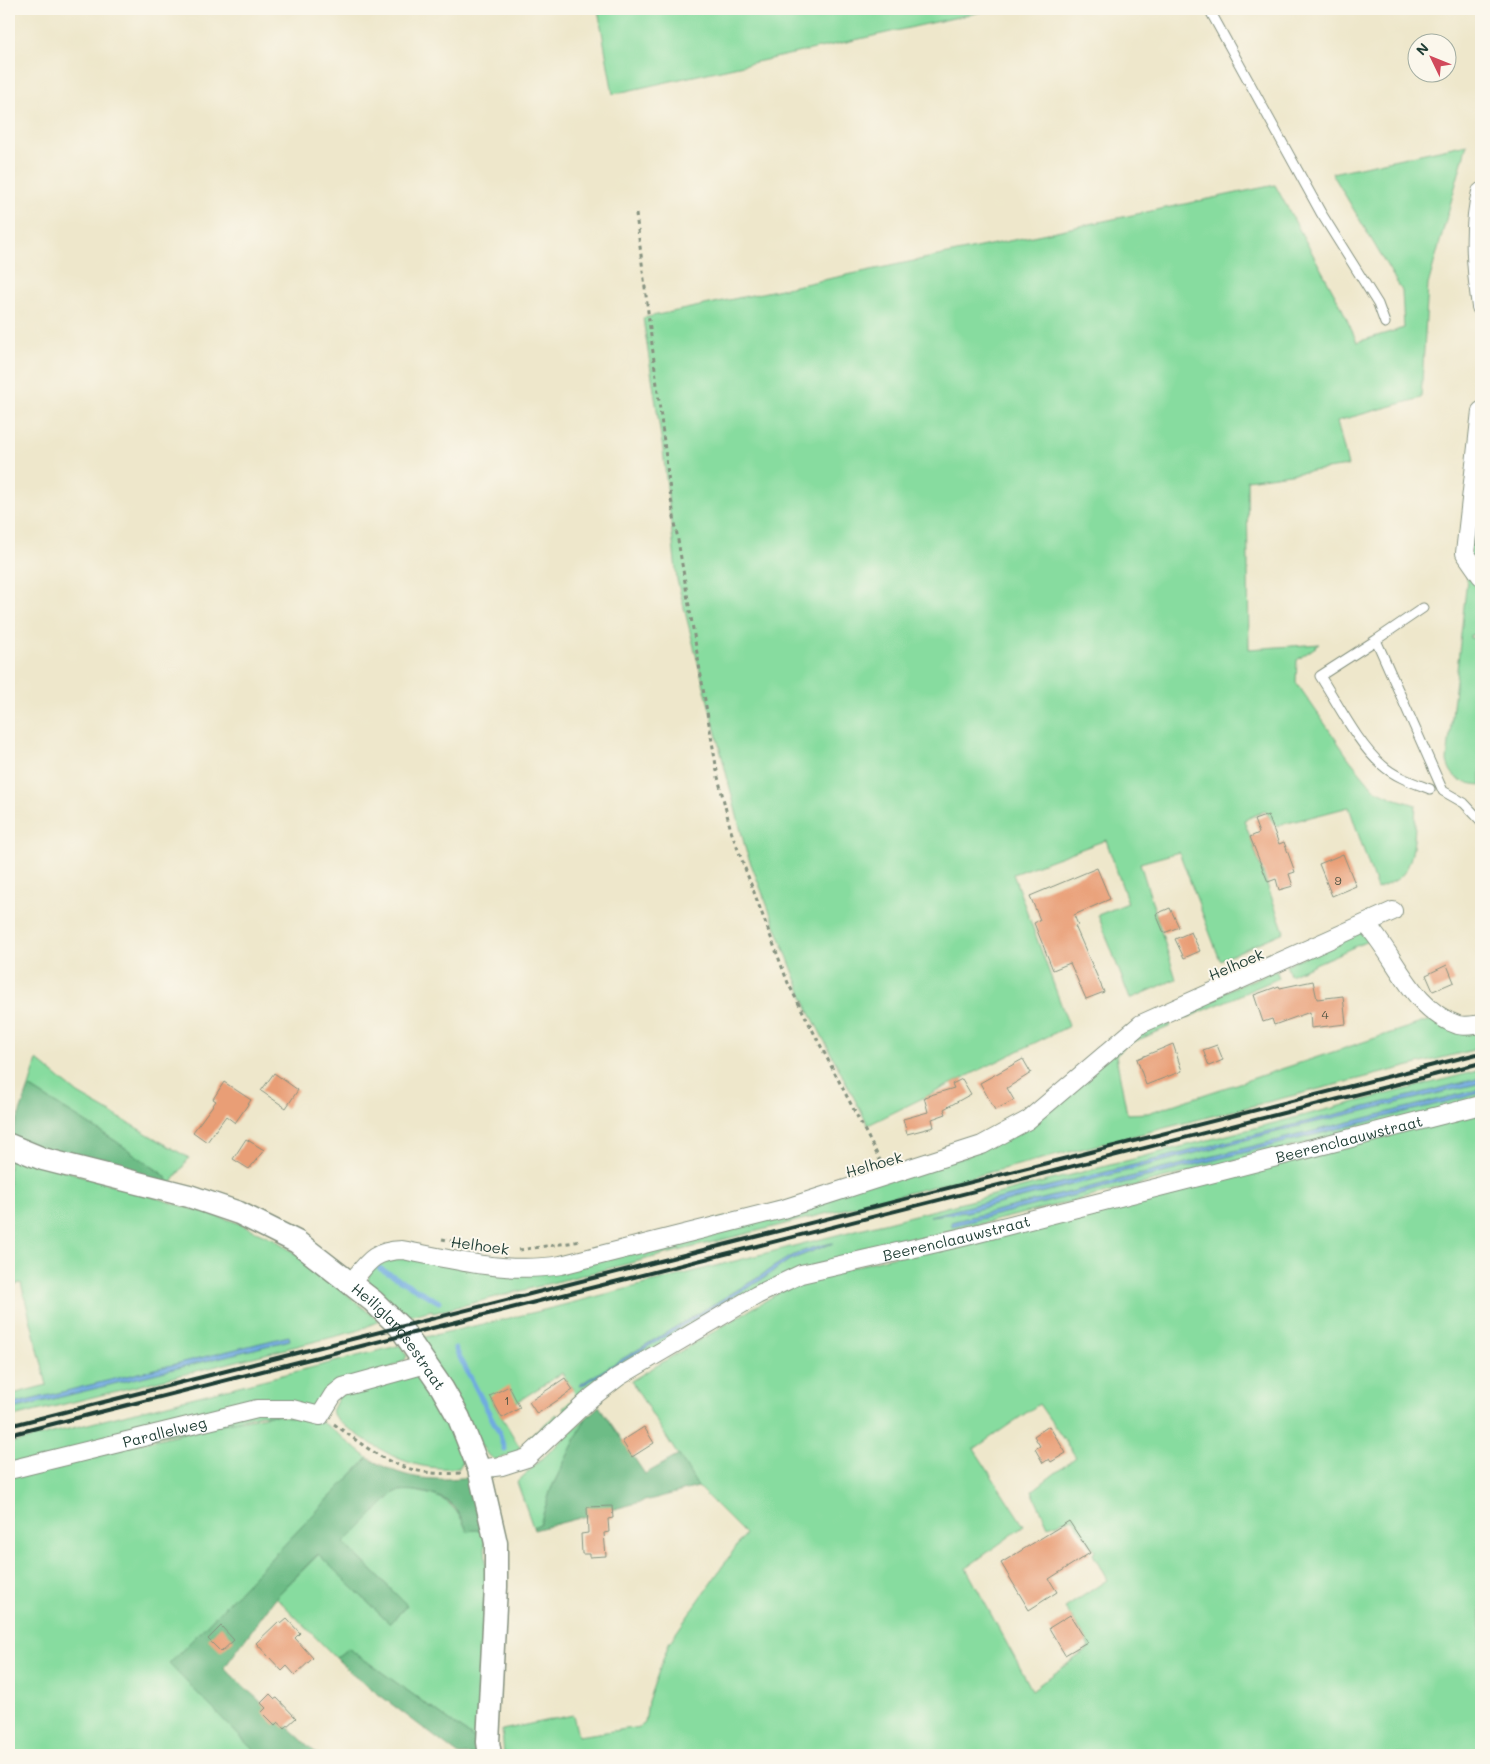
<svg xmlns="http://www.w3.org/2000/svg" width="1490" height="1764" font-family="Mali,sans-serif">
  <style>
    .green { fill: #87dc9f; stroke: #538c6a; fill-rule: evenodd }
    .forest { fill: #6dbc86; stroke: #467c5d }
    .water { fill: #6fabe0; stroke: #47748a }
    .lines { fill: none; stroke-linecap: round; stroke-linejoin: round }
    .stream { stroke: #6fabe0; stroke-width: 5 }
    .building { fill: #e99e76 }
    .service-casing { stroke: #869280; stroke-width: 11 }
    .minor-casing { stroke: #869280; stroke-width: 20 }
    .tertiary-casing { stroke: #869280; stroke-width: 25 }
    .path { stroke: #869280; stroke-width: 3; stroke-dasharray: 4 4; stroke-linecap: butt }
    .service { stroke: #fff; stroke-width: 9 }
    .minor { stroke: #fff; stroke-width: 18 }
    .tertiary { stroke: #fff; stroke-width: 22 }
    .rail { stroke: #1f3d34; stroke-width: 4 }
    .labels { text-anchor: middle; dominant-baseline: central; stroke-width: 4; stroke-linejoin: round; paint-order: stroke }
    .number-label { font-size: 12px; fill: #525544 }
    .street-label { font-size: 15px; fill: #1f3d34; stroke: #fbf7ec }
  </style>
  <rect width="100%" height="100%" fill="#fbf7ec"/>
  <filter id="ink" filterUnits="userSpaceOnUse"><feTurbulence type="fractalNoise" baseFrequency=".02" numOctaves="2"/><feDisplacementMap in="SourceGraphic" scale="10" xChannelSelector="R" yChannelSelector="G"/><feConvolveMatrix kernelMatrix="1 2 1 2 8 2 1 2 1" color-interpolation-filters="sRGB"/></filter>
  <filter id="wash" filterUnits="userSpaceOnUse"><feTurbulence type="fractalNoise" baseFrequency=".0096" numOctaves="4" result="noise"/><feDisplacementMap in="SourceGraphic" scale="20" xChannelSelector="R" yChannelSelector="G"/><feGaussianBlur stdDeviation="1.12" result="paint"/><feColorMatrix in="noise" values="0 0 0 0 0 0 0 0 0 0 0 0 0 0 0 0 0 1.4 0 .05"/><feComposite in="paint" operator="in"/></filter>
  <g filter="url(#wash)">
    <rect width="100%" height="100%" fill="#eee7cb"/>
    <path class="green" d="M 598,9 L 994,9 L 613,94 Z
      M 1467,144 L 1428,285 L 1421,398 L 1337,421 L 1348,466 L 1247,480 L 1249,649 L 1320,644 L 1297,660 L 1296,682 L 1350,760 L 1374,789 L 1393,798 L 1416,805 C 1414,825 1417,860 1401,876 C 1395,882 1385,885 1377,889 L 1349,807 L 1276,826 L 1265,811 L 1244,820 L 1284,932 L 1220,960 L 1179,852 L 1140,863 L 1176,979 L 1130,999 L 1098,915 L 1128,903 L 1106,840 L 1013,874 L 1069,1026 L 868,1125 L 807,1007 L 746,851 L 677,580 L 663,450 L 643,318 L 1275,185 L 1340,304 L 1357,342 L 1404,328 L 1402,291 L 1332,173 Z
      M 1481,528 L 1481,635 L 1470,635 L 1470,638 L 1481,638 L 1481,785 C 1462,783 1452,780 1447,761 L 1471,543 L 1473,536 Z
      M 1364,930 L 1370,940 L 1290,975 L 1286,965 Z
      M 1276,970 L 1279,978 L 1180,1021 L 1177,1012 Z
      M 1167,1016 L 1171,1026 L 1126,1045 L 1116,1056 L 1127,1114 L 1148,1113 L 1427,1021 L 1442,1020 L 1481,1029 L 1481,1048 L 433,1313 L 432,1310 L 402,1318 L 371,1286 L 368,1279 L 372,1266 L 394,1256 L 503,1274 L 968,1156 L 1123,1044 Z
      M 37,1060 L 78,1094 L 189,1158 L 171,1184 L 164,1175 L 114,1140 L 29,1087 Z
      M 1481,1070 L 1481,1100 L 815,1265 L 565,1412 L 563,1408 L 577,1396 L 562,1373 L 517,1402 L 490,1397 L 522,1451 L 495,1460 L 486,1453 L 422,1345 L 425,1342 L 421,1338 L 536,1312 ZM 759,1277 L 765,1277 L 581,1386 L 579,1385 Z
      M 1481,1110 L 1481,1755 L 504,1755 L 502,1730 L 573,1715 L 578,1736 L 640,1727 L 645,1723 L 648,1701 L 669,1643 L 745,1534 L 698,1487 L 631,1381 L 800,1280 ZM 1039,1404 L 1076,1457 L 1032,1491 L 1048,1526 L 1073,1518 L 1095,1551 L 1093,1554 L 1107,1580 L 1065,1608 L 1085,1637 L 1089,1648 L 1032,1690 L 966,1568 L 1024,1526 L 974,1449 Z
      M 9,1154 L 233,1221 L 274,1239 L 312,1265 L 379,1321 L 357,1331 L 9,1418 L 9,1395 L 47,1385 L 21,1283 L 9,1286 Z
      M 401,1345 L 407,1356 L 404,1361 L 312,1407 L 9,1465 L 9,1444 Z
      M 413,1375 C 439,1379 455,1437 464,1459 L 459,1468 C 417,1470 396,1460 361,1437 C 352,1430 341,1425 334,1416 L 332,1411 L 340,1395 Z
      M 262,1414 L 317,1420 L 329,1427 L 368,1458 L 170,1664 L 258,1755 L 9,1755 L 9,1475 Z
      M 557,1414 L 560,1419 L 531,1444 L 528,1438 Z
      M 586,1418 L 551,1489 L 540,1524 L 533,1527 L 517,1482 Z
      M 404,1489 C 437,1495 453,1497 467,1531 L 484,1529 L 487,1579 L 479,1742 L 348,1648 L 336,1658 L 276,1597 L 319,1554 L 390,1624 L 407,1605 L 344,1543 L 395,1492 Z"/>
    <path class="forest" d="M 29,1087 L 114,1140 L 164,1175 L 171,1184 L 30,1146 L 11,1137 Z
      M 599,1406 L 645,1474 L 679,1455 L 698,1487 L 534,1530 L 533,1527 L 540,1524 L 551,1489 L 586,1418 Z
      M 368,1458 C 403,1479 429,1482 470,1477 L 484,1529 L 467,1531 C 463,1521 459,1511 451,1504 C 438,1493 410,1488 395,1492 L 344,1543 L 407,1605 L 390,1624 L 318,1554 L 276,1597 L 224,1668 L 318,1755 L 258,1755 L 169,1664 Z
      M 348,1648 L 479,1742 L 479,1755 L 459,1755 L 353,1675 L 336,1658 Z"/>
    <path class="water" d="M 1481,1078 L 1481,1083 L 1296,1127 L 967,1212 L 930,1216 Z
      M 1481,1089 L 1481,1093 L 952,1226 L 951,1222 Z
      M 833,1243 L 788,1261 L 766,1277 L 581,1386 L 579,1385 L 759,1277 C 785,1258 801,1249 833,1243 Z
      M 289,1336 L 290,1340 L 9,1410 L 9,1405 Z"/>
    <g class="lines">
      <path class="stream" d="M 379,1268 L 439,1302
        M 455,1348 L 499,1432 L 504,1449"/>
    </g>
    <g id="blocks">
      <path class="building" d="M 1268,815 L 1279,844 L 1284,842 L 1295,872 L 1289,874 L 1293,886 L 1279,890 L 1276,879 L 1268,882 L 1250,837 L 1259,833 L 1254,820 Z
        M 1343,854 L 1356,886 L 1332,896 L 1319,864 Z
        M 1097,868 L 1110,899 L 1074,915 L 1078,925 L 1075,926 L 1104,992 L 1086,999 L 1070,963 L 1053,970 L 1034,923 L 1040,920 L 1030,896 Z
        M 1170,908 L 1179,927 L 1164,933 L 1156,914 Z
        M 1191,932 L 1200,951 L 1184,958 L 1175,939 Z
        M 1447,965 L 1454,982 L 1433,991 L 1426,975 Z
        M 1313,981 L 1317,999 L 1343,996 L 1346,1024 L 1311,1028 L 1310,1012 L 1274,1025 L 1272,1019 L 1263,1022 L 1254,995 L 1279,986 L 1280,988 Z
        M 1173,1044 L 1182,1071 L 1146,1085 L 1137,1059 Z
        M 1217,1045 L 1223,1060 L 1209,1066 L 1203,1050 Z
        M 1023,1059 L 1031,1073 L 1007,1088 L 1014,1100 L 995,1110 L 980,1083 Z
        M 274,1073 L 298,1090 L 286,1108 L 261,1091 Z
        M 962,1079 L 971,1094 L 944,1109 L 946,1114 L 932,1119 L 934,1127 L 907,1134 L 903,1119 L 928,1112 L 924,1097 L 954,1088 L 952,1084 Z
        M 224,1082 L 251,1100 L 235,1123 L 226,1116 L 207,1142 L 193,1132 L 216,1101 L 213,1099 Z
        M 246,1139 L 264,1150 L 249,1169 L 233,1159 Z
        M 565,1378 L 573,1390 L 537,1414 L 529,1402 Z
        M 509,1386 L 520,1408 L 502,1418 L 490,1396 Z
        M 1049,1426 L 1066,1453 L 1051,1462 L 1049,1459 L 1043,1463 L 1035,1449 L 1040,1446 L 1034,1436 Z
        M 644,1427 L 654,1443 L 632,1457 L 622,1441 Z
        M 612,1506 L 613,1518 L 608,1519 L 609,1532 L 604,1533 L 606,1556 L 589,1557 L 589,1554 L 582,1554 L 581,1534 L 588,1533 L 587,1507 Z
        M 1069,1521 L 1090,1553 L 1049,1579 L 1057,1592 L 1029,1610 L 1001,1563 Z
        M 1070,1615 L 1087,1642 L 1065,1655 L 1049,1628 Z
        M 287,1619 L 300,1633 L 295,1638 L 313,1658 L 295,1675 L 287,1666 L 282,1671 L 256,1643 L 279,1621 L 281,1624 Z
        M 221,1626 L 234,1640 L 221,1652 L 208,1639 Z
        M 270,1694 L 275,1699 L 277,1698 L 296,1718 L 285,1728 L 278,1722 L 275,1725 L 262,1712 L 266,1708 L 261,1703 Z"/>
    </g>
  </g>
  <g filter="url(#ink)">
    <use href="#blocks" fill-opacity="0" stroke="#869280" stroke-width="1"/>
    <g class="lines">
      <g class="service-casing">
        <path id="service" d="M 1209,9 L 1321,213 L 1378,304 L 1385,323
          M 1376,640 L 1423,608
          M 1430,789 C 1414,783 1395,777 1382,765 C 1359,746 1337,702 1320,676 L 1376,640 L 1443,791 L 1464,803 L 1481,821"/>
      </g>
      <g class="minor-casing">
        <g id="minor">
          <path d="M 1481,192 C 1472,228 1476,270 1481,307"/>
          <path d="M 1481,411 L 1465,553 L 1481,576"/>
          <path d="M 1366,924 C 1396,956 1412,1010 1458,1025 C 1465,1027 1474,1025 1481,1024"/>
          <path d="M 351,1283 C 368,1262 373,1251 402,1250 C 455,1260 507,1274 561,1265 L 783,1209 L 982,1145 L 1028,1120 L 1141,1024 L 1393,911"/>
          <path id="s1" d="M 479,1469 L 502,1466 L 527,1458 L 592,1397 L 618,1377 L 757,1295 L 801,1274 L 963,1237 L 1481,1105"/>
          <path id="s2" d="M 9,1470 L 257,1409 L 292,1409 L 320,1416 L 333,1395 L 343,1387 L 426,1364"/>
        </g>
      </g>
      <g class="tertiary-casing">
        <g id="tertiary">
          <path id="s3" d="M 9,1145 L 43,1159 L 189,1196 L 239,1213 L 297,1242 L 373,1301 L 400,1327 L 442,1388 L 459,1418 L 479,1469 L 496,1543 L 496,1587 L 488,1742 L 490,1755"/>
        </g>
      </g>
      <path class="path" d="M 636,214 L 671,499 L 718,777 L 731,831 L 788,983 L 881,1162
        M 442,1239 L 471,1245
        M 519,1250 L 582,1241
        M 334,1424 C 379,1457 402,1477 461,1473"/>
      <use href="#service" class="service"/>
      <use href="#minor" class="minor"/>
      <use href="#tertiary" class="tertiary"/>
      <path class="rail" d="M 9,1426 L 1481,1053
        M 9,1435 L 1481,1063"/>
    </g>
  </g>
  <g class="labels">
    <g class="number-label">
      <text x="1338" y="880">9</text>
      <text x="1325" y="1014">4</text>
      <text x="507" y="1400">1</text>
    </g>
    <g class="street-label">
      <text transform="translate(1236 964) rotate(-23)">Helhoek</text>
      <text stroke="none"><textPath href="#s1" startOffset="946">Beerenclaauwstraat</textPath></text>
      <text transform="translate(874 1164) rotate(-16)">Helhoek</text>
      <text stroke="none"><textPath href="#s1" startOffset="541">Beerenclaauwstraat</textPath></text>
      <text transform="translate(480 1245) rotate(8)">Helhoek</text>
      <text stroke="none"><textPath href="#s3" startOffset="445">Heiliglandsestraat</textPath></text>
      <text stroke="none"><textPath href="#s2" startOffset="160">Parallelweg</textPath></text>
    </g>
  </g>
  <rect width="1490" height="1764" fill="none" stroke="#fbf7ec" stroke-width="30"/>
  <g transform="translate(1432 58) rotate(313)"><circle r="24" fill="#fbf7ec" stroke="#a3ada2"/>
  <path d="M0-4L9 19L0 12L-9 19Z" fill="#d1495b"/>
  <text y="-8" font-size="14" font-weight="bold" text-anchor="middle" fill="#1f3d34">N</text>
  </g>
</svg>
